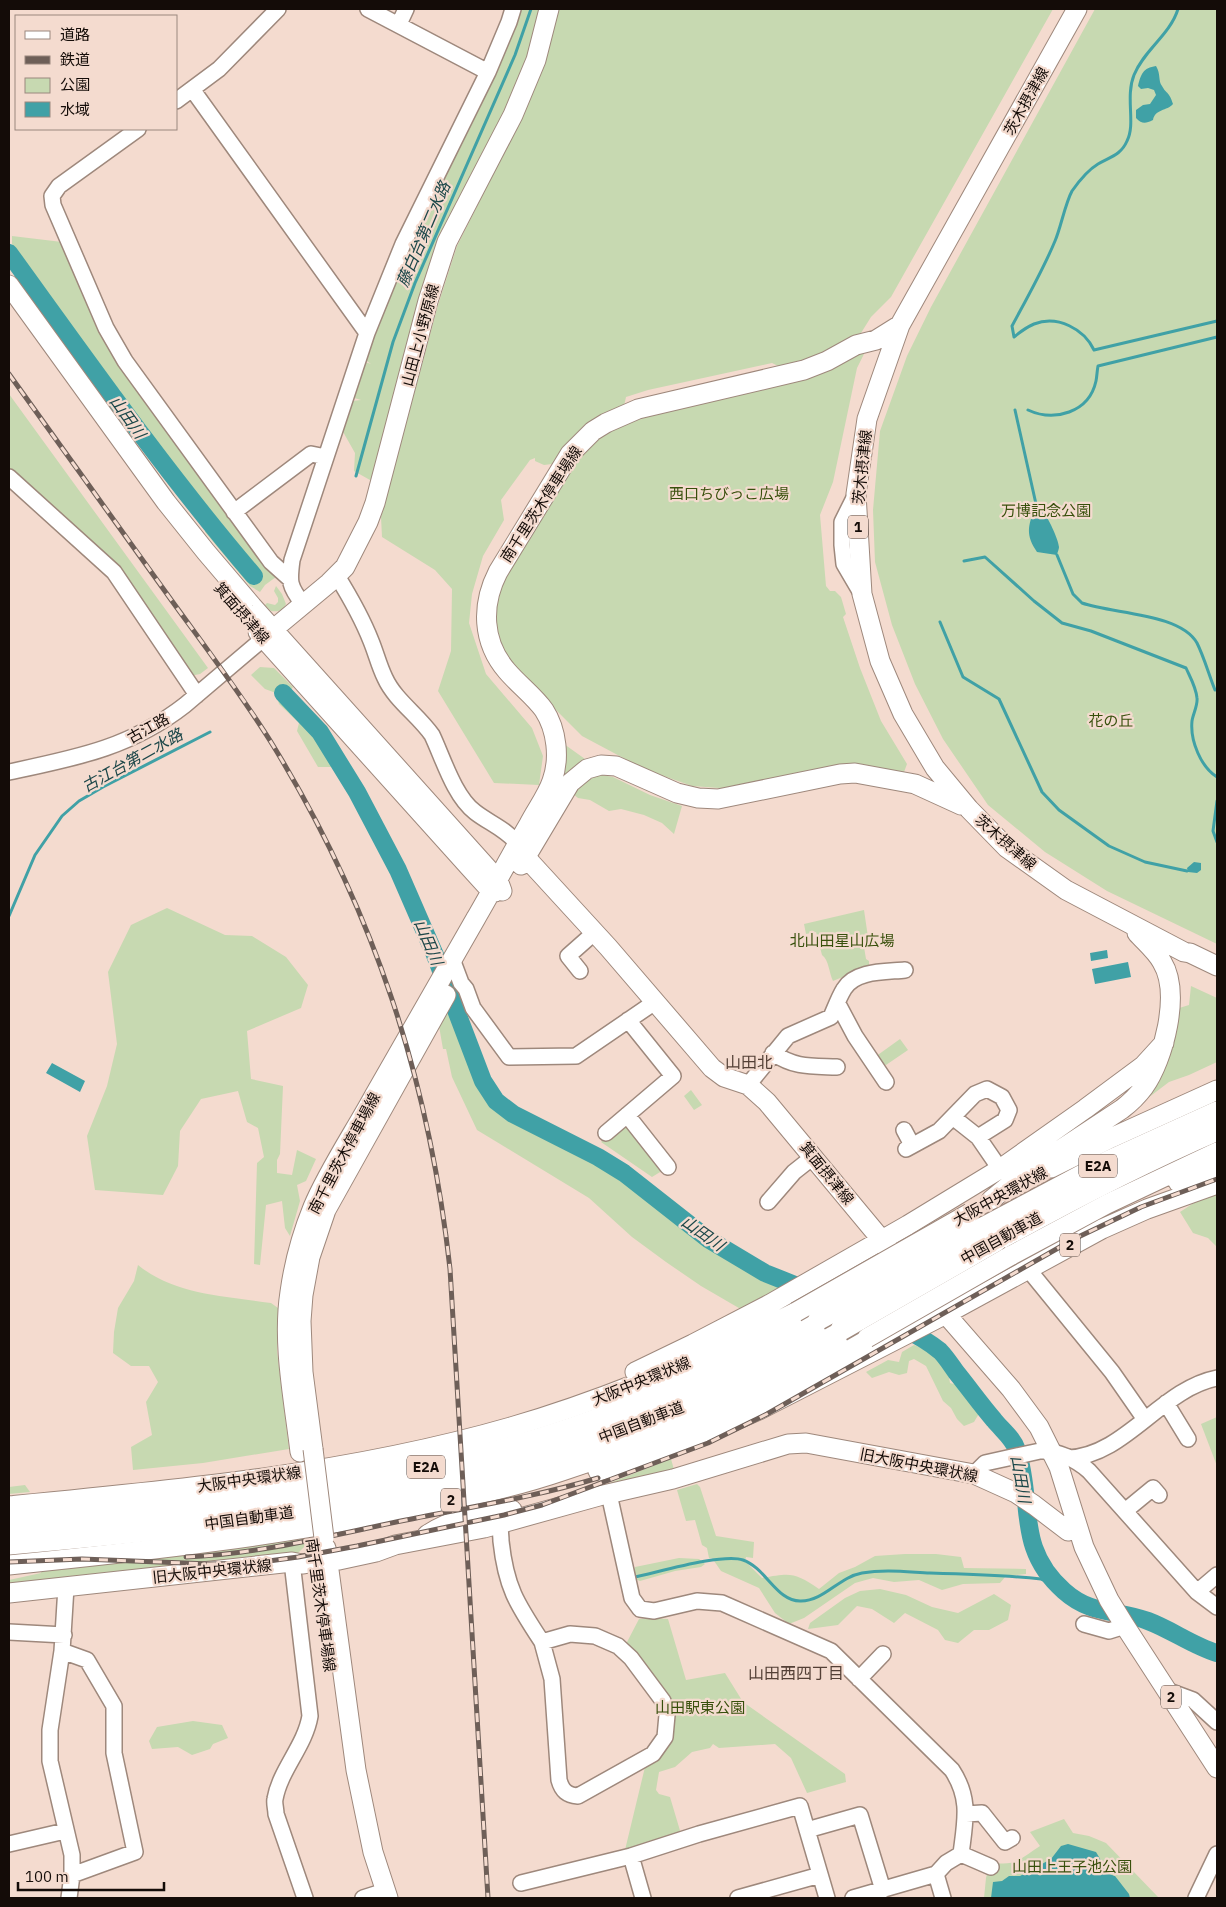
<svg xmlns="http://www.w3.org/2000/svg" width="1226" height="1907" font-family="'IBM Plex Sans','Noto Sans JP',sans-serif">
  <style>
    .green { fill: #c7d9b1 }
    .water { fill: #40a1a6 }
    .lines { fill: none; stroke-linecap: round; stroke-linejoin: round }
    .stream { stroke: #40a1a6; stroke-width: 3 }
    .river { stroke: #40a1a6; stroke-width: 18 }
    .minor-casing { stroke: #9e887c; stroke-width: 18 }
    .major-casing { stroke: #9e887c; stroke-width: 21 }
    .highway-casing { stroke: #9e887c; stroke-width: 24 }
    .minor { stroke: #fff; stroke-width: 15 }
    .major { stroke: #fff; stroke-width: 19 }
    .highway { stroke: #fff; stroke-width: 21 }
    .rail-casing { stroke: #6e5f58; stroke-width: 5 }
    .rail { stroke: #f4dbcf; stroke-width: 3; stroke-dasharray: 9; stroke-linecap: butt }
    .major-bridge-casing { stroke: #9e887c; stroke-width: 21; stroke-linecap: butt }
    .highway-bridge-casing { stroke: #9e887c; stroke-width: 24; stroke-linecap: butt }
    .major-bridge { stroke: #fff; stroke-width: 19 }
    .highway-bridge { stroke: #fff; stroke-width: 21 }
    .labels { text-anchor: middle; dominant-baseline: central; stroke-width: 4.5; stroke-linejoin: round; paint-order: stroke }
    .shield { fill: #f4dbcf; stroke: #574a44; stroke-width: 1 }
    .shield-label { font-size: 14px; font-weight: bold; fill: #140c08 }
    .street-label { font-size: 15px; fill: #140c08; stroke: #f4dbcf }
    .park-label { font-size: 15px; fill: #38500c; stroke: #f4dbcf }
    .water-label { font-size: 16px; font-style: italic; fill: #1c4749; stroke: #f4dbcf }
    .neighbourhood-label { font-size: 16px; fill: #544036; stroke: #f4dbcf }
  </style>
  <rect width="100%" height="100%" fill="#f4dbcf"/>
  <path class="green" d="M 517,9 L 541,9 L 529,63 L 442,242 L 380,471 L 370,480 L 354,471 L 355,453 L 342,430 L 352,401 L 361,400 L 351,397 L 362,361 L 371,364 L 364,359 L 407,247 Z
    M 558,9 L 1053,9 L 891,297 L 871,317 L 861,333 L 801,363 L 778,366 L 772,363 L 648,390 L 626,397 L 624,406 L 602,414 L 573,438 L 552,464 L 544,465 L 535,461 L 535,458 L 530,460 L 501,500 L 504,520 L 483,556 L 472,594 L 469,623 L 486,674 L 532,728 L 543,756 L 539,785 L 494,783 L 438,691 L 451,651 L 452,589 L 435,570 L 382,537 L 381,517 L 438,305 L 457,246 L 521,119 L 545,63 Z
    M 1095,9 L 1217,9 L 1217,944 L 1107,891 L 1045,852 L 988,805 L 943,739 L 915,684 L 892,625 L 875,562 L 873,510 L 880,431 L 907,356 L 931,307 Z
    M 12,236 L 62,242 L 99,332 L 129,375 L 130,383 L 133,381 L 276,577 L 265,585 L 260,592 L 250,586 L 205,532 L 205,524 L 213,521 L 229,539 L 118,393 L 121,391 L 112,384 L 12,244 Z
    M 860,351 L 864,354 L 857,368 L 833,482 L 820,515 L 826,586 L 830,591 L 835,591 L 841,597 L 846,614 L 843,617 L 860,668 L 881,721 L 907,764 L 904,772 L 879,769 L 736,787 L 719,788 L 692,786 L 644,769 L 582,736 L 528,682 L 507,657 L 498,635 L 494,608 L 497,589 L 573,463 L 607,429 L 635,416 Z
    M 9,394 L 208,668 L 200,674 L 190,676 L 119,568 L 103,552 L 9,469 Z
    M 276,586 L 282,594 L 286,604 C 282,611 278,612 271,611 L 265,605 L 267,603 L 275,605 L 278,602 L 278,598 L 274,591 Z
    M 260,667 L 274,668 L 293,687 L 288,695 L 315,734 L 340,755 L 334,767 L 318,767 L 297,731 L 299,723 L 279,704 L 276,693 L 265,689 L 251,675 Z
    M 564,744 L 585,759 L 584,763 L 562,781 Z
    M 602,775 L 613,777 L 650,795 L 682,806 L 674,834 L 662,823 L 644,815 L 621,809 L 609,811 L 590,800 L 578,798 L 573,794 C 580,784 589,777 602,775 Z
    M 167,908 L 225,935 L 252,936 L 286,957 L 308,985 L 301,1008 L 247,1031 L 251,1079 L 283,1086 L 280,1154 L 277,1160 L 277,1173 L 292,1175 L 297,1150 L 316,1159 L 306,1181 L 297,1185 L 300,1201 L 290,1236 L 285,1228 L 282,1201 L 266,1205 L 260,1265 L 254,1264 L 257,1163 L 264,1157 L 258,1128 L 247,1122 L 238,1091 L 201,1099 L 180,1131 L 178,1166 L 163,1195 L 95,1190 L 87,1136 L 107,1086 L 117,1044 L 108,972 L 131,925 Z
    M 864,910 L 869,944 L 864,947 L 866,959 L 869,961 L 869,966 L 833,981 C 829,973 829,960 822,955 L 816,932 L 806,934 L 804,924 Z
    M 1191,986 L 1217,998 L 1217,1062 L 1189,1075 L 1169,1082 L 1144,1101 L 1176,1009 L 1189,1005 Z
    M 450,1009 C 460,1035 472,1077 489,1099 C 495,1106 502,1111 510,1117 L 604,1167 L 620,1178 L 695,1236 L 750,1270 L 787,1288 L 744,1311 L 701,1286 L 666,1262 L 632,1237 L 589,1198 L 477,1130 L 452,1077 L 446,1049 L 443,1049 L 439,1026 Z
    M 900,1039 L 908,1050 L 886,1065 L 878,1063 L 875,1057 Z
    M 691,1090 L 702,1105 L 694,1110 L 684,1096 Z
    M 627,1119 L 665,1169 L 652,1177 L 601,1142 Z
    M 1217,1190 L 1217,1247 L 1208,1238 L 1193,1233 L 1180,1212 L 1212,1191 Z
    M 138,1265 C 175,1295 225,1296 271,1303 L 278,1308 L 277,1351 L 289,1449 L 203,1463 L 133,1470 L 131,1447 L 152,1435 L 146,1402 L 158,1382 L 149,1366 L 131,1366 L 113,1353 L 114,1332 L 118,1308 L 134,1281 Z
    M 914,1345 C 931,1351 948,1363 950,1383 L 964,1387 L 970,1395 L 969,1400 L 980,1412 L 974,1422 L 964,1426 L 957,1419 L 951,1408 L 943,1401 L 926,1366 L 914,1359 L 909,1361 L 907,1373 L 899,1375 L 889,1372 L 872,1378 L 866,1372 L 888,1360 L 899,1362 L 902,1352 Z
    M 1217,1417 L 1217,1466 L 1201,1424 Z
    M 671,1459 L 675,1473 L 603,1487 L 612,1482 Z
    M 697,1484 L 700,1487 L 716,1536 L 754,1542 L 753,1558 L 746,1557 L 745,1561 L 762,1578 C 791,1573 794,1572 819,1589 L 839,1573 L 855,1567 L 875,1556 L 905,1554 L 936,1554 L 961,1557 L 964,1568 L 1026,1569 L 1026,1574 L 1006,1576 L 1000,1583 L 963,1584 L 942,1590 L 919,1580 L 894,1582 L 873,1578 L 855,1583 L 804,1618 L 789,1624 L 775,1613 L 759,1588 L 721,1571 L 712,1558 L 709,1558 L 707,1548 L 702,1545 L 695,1520 L 686,1521 L 677,1490 Z
    M 25,1485 L 30,1492 L 9,1494 L 9,1487 Z
    M 304,1538 L 305,1546 L 298,1553 L 9,1583 L 9,1580 L 41,1573 L 40,1570 Z
    M 679,1558 L 699,1559 L 705,1564 L 701,1567 L 675,1571 L 640,1581 L 635,1579 L 633,1574 L 635,1567 Z
    M 880,1589 L 906,1595 L 932,1607 L 958,1613 L 994,1594 L 1011,1605 L 1008,1620 L 989,1630 L 974,1630 L 958,1643 L 945,1640 L 938,1630 L 905,1613 L 894,1623 L 872,1609 L 857,1606 L 838,1625 L 808,1629 L 810,1623 L 845,1598 L 860,1591 Z
    M 652,1618 L 668,1619 L 686,1680 L 725,1673 L 743,1702 L 845,1774 L 846,1782 L 807,1793 L 791,1758 L 775,1744 L 719,1748 L 713,1744 L 710,1748 L 692,1752 L 675,1767 L 659,1772 L 656,1790 L 659,1794 L 670,1797 L 681,1834 L 625,1850 L 645,1767 L 674,1723 L 626,1644 L 639,1619 Z
    M 193,1721 L 222,1725 L 228,1738 L 213,1744 L 210,1749 L 192,1755 L 178,1747 L 152,1749 L 149,1741 L 157,1727 Z
    M 1064,1819 L 1073,1833 L 1089,1836 L 1106,1843 L 1159,1898 L 984,1898 L 986,1878 L 990,1862 C 1015,1867 1020,1859 1040,1846 L 1030,1832 Z"/>
  <path class="water" d="M 1156,66 C 1161,74 1158,81 1162,86 C 1167,95 1169,91 1173,104 C 1167,111 1155,109 1153,120 C 1145,124 1142,124 1136,118 L 1136,110 L 1143,105 L 1150,104 L 1156,95 L 1154,90 L 1148,88 L 1141,89 L 1138,86 C 1141,74 1143,68 1156,66 Z
    M 1036,504 C 1044,508 1058,537 1059,547 C 1059,549 1057,554 1057,555 L 1037,552 C 1024,533 1029,525 1036,504 Z
    M 1194,862 L 1201,863 L 1201,870 L 1197,873 L 1188,872 L 1187,868 Z
    M 1107,950 L 1108,958 L 1091,961 L 1090,953 Z
    M 1128,962 L 1131,977 L 1095,984 L 1092,969 Z
    M 52,1063 L 85,1081 L 80,1092 L 46,1073 Z
    M 1068,1844 L 1096,1852 L 1109,1874 L 1115,1876 L 1129,1894 L 1130,1898 L 991,1898 L 993,1882 L 1002,1881 L 1009,1876 L 1020,1876 L 1051,1859 L 1061,1846 Z"/>
  <g class="lines">
    <path class="stream" d="M 1178,9 C 1170,35 1144,50 1134,75 C 1125,97 1136,124 1127,141 C 1121,155 1110,157 1098,164 C 1088,170 1079,181 1072,191 C 1065,204 1061,227 1055,241 C 1043,270 1027,298 1012,326 L 1014,337 C 1020,332 1027,327 1034,324 C 1058,315 1084,329 1094,350 L 1217,321
      M 1015,410 L 1036,504
      M 1028,410 C 1054,422 1089,413 1096,381 C 1097,376 1097,371 1098,366 L 1217,337
      M 356,476 L 393,342 L 415,283 L 515,55 L 531,9
      M 1057,555 L 1073,594 L 1082,603 C 1113,614 1180,613 1197,643 C 1204,657 1209,675 1215,690
      M 964,561 L 985,557 L 1034,601 L 1062,623 L 1091,631 L 1186,668 C 1190,677 1196,687 1197,698 C 1198,705 1193,714 1192,721 C 1190,741 1201,767 1217,777
      M 940,622 L 963,677 L 999,699 L 1042,792 L 1059,810 L 1109,846 L 1145,862 L 1187,871
      M 1217,801 L 1213,831 L 1217,842
      M 9,916 L 35,855 L 62,816 L 79,801 L 103,787 L 210,732
      M 635,1577 C 659,1572 723,1553 743,1560 C 766,1568 777,1602 801,1601 C 824,1601 839,1577 862,1573 C 885,1569 908,1572 930,1573 C 967,1574 1004,1575 1041,1579 L 1054,1584 L 1064,1591"/>
    <path class="river" d="M 9,253 C 88,362 166,473 254,576
      M 283,693 L 320,732 L 357,792 L 398,870 L 435,955 L 483,1081 L 496,1101 L 513,1114 L 598,1157 L 624,1173 L 708,1239 L 765,1273 L 810,1291
      M 901,1327 C 915,1334 928,1341 940,1351 C 946,1357 951,1365 956,1372 C 969,1388 981,1405 994,1420 C 1002,1430 1013,1438 1017,1450 C 1034,1502 1015,1548 1064,1591 C 1092,1616 1117,1609 1148,1621 C 1172,1630 1193,1646 1217,1653"/>
    <g class="minor-casing">
      <path id="minor" d="M 368,9 L 488,72
        M 399,24 L 406,9
        M 192,89 L 367,333
        M 176,101 L 219,69 L 278,9
        M 138,129 L 59,186 L 52,196 L 53,205 L 106,328 L 125,361 L 271,562 L 290,579
        M 9,477 L 114,572 L 197,695
        M 856,494 L 842,522 L 842,545 L 844,564 L 861,593
        M 234,512 L 311,454 L 326,457
        M 337,576 C 350,597 362,618 371,641 C 376,653 379,666 385,678 C 395,700 418,715 432,735 C 443,758 454,796 475,812 C 489,823 506,829 518,844
        M 303,604 C 289,586 289,582 292,560 L 367,333 L 403,244 L 488,72 L 509,22 L 513,9
        M 9,772 C 75,758 130,748 185,705 L 264,638
        M 452,959 L 461,983 L 466,989 L 473,1008 L 509,1057 L 576,1056 L 655,1002
        M 580,971 L 568,956 L 594,933
        M 838,1004 L 855,1036 L 886,1082
        M 773,1053 C 795,1068 811,1066 837,1067
        M 748,1085 L 788,1036 L 831,1017 C 835,1008 839,997 844,989 C 855,970 887,972 905,970
        M 627,1115 L 668,1167
        M 954,1118 L 978,1137 L 1000,1169
        M 904,1130 L 912,1145
        M 606,1133 L 673,1076 L 628,1020
        M 906,1149 L 939,1131 L 975,1094 L 987,1089 L 1002,1097 L 1009,1110 L 1005,1120 L 978,1137
        M 768,1202 L 794,1172 L 813,1157
        M 1028,1269 L 1112,1372 L 1144,1418
        M 1166,1403 L 1188,1439
        M 1068,1458 C 1125,1456 1161,1389 1217,1378
        M 974,1474 L 985,1463 L 1040,1451 C 1057,1450 1077,1460 1089,1471 L 1197,1592 L 1217,1607
        M 609,1494 L 632,1598 L 640,1609 L 654,1611 L 697,1601 L 722,1603 L 831,1651 L 952,1770 C 971,1799 965,1821 961,1854 L 946,1863 L 936,1874 L 853,1898
        M 1125,1511 L 1153,1488 L 1159,1495
        M 503,1514 C 498,1523 501,1532 501,1541 C 506,1588 517,1604 542,1642
        M 292,1562 L 310,1716 C 305,1746 280,1770 275,1799 C 274,1803 276,1809 276,1814 L 305,1898
        M 66,1587 L 62,1651 L 50,1730 L 50,1761 L 72,1855 L 72,1875 L 69,1898
        M 1197,1592 L 1217,1575
        M 1084,1624 L 1109,1631 L 1125,1626
        M 9,1632 L 64,1635
        M 570,1634 L 595,1636 L 618,1646 L 631,1658 L 663,1701 L 667,1715 L 665,1737 L 653,1754 L 578,1796 C 567,1795 562,1791 559,1780 L 552,1679 L 542,1642 Z
        M 62,1651 L 87,1660 L 114,1706 L 114,1753 L 135,1852 L 72,1875
        M 859,1679 L 883,1654
        M 1166,1690 L 1193,1700 L 1217,1722
        M 966,1814 L 982,1813 L 1005,1842 L 1012,1838
        M 807,1830 L 860,1815 L 883,1890
        M 9,1844 L 65,1831
        M 961,1854 L 991,1867
        M 631,1856 L 643,1898
        M 936,1874 L 943,1898
        M 521,1883 L 631,1856 L 699,1834 L 800,1806 L 827,1898
        M 363,1898 L 385,1891
        M 738,1898 L 820,1875
        M 1196,1898 L 1217,1854"/>
    </g>
    <g class="major-casing">
      <path id="major" d="M 1077,9 L 900,325 L 867,419 L 856,494 L 862,594 L 880,661 L 903,714 L 935,768 L 969,809 L 1007,848 L 1066,890 L 1184,952 L 1190,953 L 1217,966
        M 9,285 L 166,502 L 206,552 L 252,606 L 481,861 L 498,880 L 502,891
        M 258,632 L 471,869 L 492,892 L 495,892
        M 264,637 L 329,583 L 345,567 L 368,522 L 375,503 L 428,301 L 447,242 L 513,115 L 536,60 L 549,9
        M 518,844 L 531,863 L 608,947 L 712,1068 L 724,1077 L 748,1085 L 767,1102 L 905,1268
        M 521,865 L 570,783 L 587,769 L 601,765 L 616,766 L 677,793 L 698,798 L 718,799 L 840,774 L 855,773 L 915,784 L 961,805
        M 1051,1168 L 1111,1138 L 1217,1090
        M 1178,1182 L 1217,1167
        M 991,1200 L 1019,1177 L 1122,1109 C 1130,1103 1138,1095 1144,1087 C 1164,1059 1181,993 1162,962 C 1156,951 1145,942 1137,933
        M 1010,1256 L 1107,1204 L 1217,1152
        M 924,1289 L 1011,1389 L 1039,1427 L 1059,1467 L 1084,1547 L 1109,1600 L 1125,1626 L 1217,1768
        M 635,1372 L 693,1344 L 770,1304 L 908,1225 L 1000,1169 L 1085,1109 L 1143,1066 L 1164,1043
        M 313,1449 L 303,1372 L 301,1321 L 303,1295 L 310,1257 L 326,1210 L 446,995
        M 300,1452 C 294,1400 282,1344 290,1292 C 294,1263 302,1234 313,1207 C 328,1171 355,1131 374,1096 C 408,1036 442,977 476,918 C 494,887 511,855 529,824 C 536,810 547,796 552,781 C 560,759 557,730 544,710 C 534,696 519,685 507,671 C 482,642 481,605 498,572 L 570,454 L 593,431 L 606,423 L 638,409 L 804,370 L 827,361 L 856,345 L 876,340 L 900,325
        M 598,1471 L 632,1462 L 700,1436 L 759,1410 L 946,1314 L 1102,1229 L 1147,1209 L 1217,1184
        M 9,1506 C 177,1490 348,1474 511,1427 C 610,1398 704,1358 796,1312
        M 427,1535 C 453,1517 482,1514 512,1510
        M 326,1548 L 356,1770 L 373,1852 L 388,1898
        M 9,1565 C 146,1551 283,1536 418,1507 C 467,1497 515,1487 562,1471 C 669,1437 768,1390 867,1338
        M 9,1593 L 292,1562 L 302,1564 L 328,1560 L 339,1560 L 376,1552 L 395,1545 L 484,1528 L 599,1496 L 673,1479 L 788,1444 L 806,1443 L 974,1474 L 1016,1493 L 1034,1505 L 1068,1531 L 1077,1528"/>
    </g>
    <g class="highway-casing">
      <path id="highway" d="M 983,1228 L 1109,1161 L 1217,1112
        M 996,1241 C 1068,1201 1141,1163 1217,1130
        M 9,1525 C 165,1509 320,1493 473,1457 C 594,1428 710,1377 819,1319
        M 9,1544 C 146,1532 283,1518 419,1489 C 453,1481 487,1474 520,1464 C 633,1431 737,1385 841,1330"/>
    </g>
    <use href="#minor" class="minor"/>
    <use href="#major" class="major"/>
    <use href="#highway" class="highway"/>
    <g class="rail-casing">
      <path id="rail" d="M 9,374 C 63,450 118,525 172,601 C 206,648 244,698 274,747 C 374,911 429,1079 450,1269 L 488,1898
        M 186,1557 C 260,1554 333,1535 406,1520 C 470,1507 535,1497 598,1478
        M 9,1562 L 82,1559 L 210,1564 L 254,1563 L 298,1557 L 357,1546 L 504,1515 L 542,1505 L 708,1443 L 767,1414 L 1074,1239 L 1141,1207 L 1217,1179"/>
    </g>
    <use href="#rail" class="rail"/>
    <g class="major-bridge-casing">
      <path id="major-bridge" d="M 796,1312 L 970,1213
        M 867,1338 L 1010,1256
        M 313,1449 L 324,1538"/>
    </g>
    <g class="highway-bridge-casing">
      <path id="highway-bridge" d="M 819,1319 L 983,1228
        M 841,1330 L 996,1241"/>
    </g>
    <use href="#major-bridge" class="major-bridge"/>
    <use href="#highway-bridge" class="highway-bridge"/>
  </g>
  <g class="labels">
    <g class="shield">
      <rect x="848" y="515.5" width="20" height="23" rx="4"/>
      <rect x="1079" y="1154.5" width="38" height="23" rx="4"/>
      <rect x="1060" y="1233.5" width="20" height="23" rx="4"/>
      <rect x="407" y="1455.5" width="38" height="23" rx="4"/>
      <rect x="441" y="1488.5" width="20" height="23" rx="4"/>
      <rect x="1161" y="1685.5" width="20" height="23" rx="4"/>
    </g>
    <g class="shield-label">
      <text x="858" y="527">1</text>
      <text x="1098" y="1166">E2A</text>
      <text x="1070" y="1245">2</text>
      <text x="426" y="1467">E2A</text>
      <text x="451" y="1500">2</text>
      <text x="1171" y="1697">2</text>
    </g>
    <g class="street-label">
      <text transform="translate(1026 101) rotate(-61)">茨木摂津線</text>
      <text transform="translate(420 335) rotate(-75)">山田上小野原線</text>
      <text transform="translate(862 467) rotate(-84)">茨木摂津線</text>
      <text transform="translate(541 504) rotate(-57)">南千里茨木停車場線</text>
      <text transform="translate(242 613) rotate(49)">箕面摂津線</text>
      <text transform="translate(148 728) rotate(-29)">古江路</text>
      <text transform="translate(1006 842) rotate(41)">茨木摂津線</text>
      <text transform="translate(344 1153) rotate(-62)">南千里茨木停車場線</text>
      <text transform="translate(827 1173) rotate(51)">箕面摂津線</text>
      <text transform="translate(1000 1196) rotate(-29)">大阪中央環状線</text>
      <text transform="translate(1001 1238) rotate(-29)">中国自動車道</text>
      <text transform="translate(641 1381) rotate(-22)">大阪中央環状線</text>
      <text transform="translate(641 1422) rotate(-21)">中国自動車道</text>
      <text transform="translate(919 1465) rotate(11)">旧大阪中央環状線</text>
      <text transform="translate(249 1479) rotate(-8)">大阪中央環状線</text>
      <text transform="translate(249 1518) rotate(-8)">中国自動車道</text>
      <text transform="translate(212 1571) rotate(-6)">旧大阪中央環状線</text>
      <text transform="translate(321 1605) rotate(82)">南千里茨木停車場線</text>
    </g>
    <g class="park-label">
      <text x="729" y="493">西口ちびっこ広場</text>
      <text x="1046" y="510">万博記念公園</text>
      <text x="1111" y="720">花の丘</text>
      <text x="842" y="940">北山田星山広場</text>
      <text x="700" y="1707">山田駅東公園</text>
      <text x="1072" y="1866">山田上王子池公園</text>
    </g>
    <g class="water-label">
      <text transform="translate(423 234) rotate(-67)">藤白台第二水路</text>
      <text transform="translate(128 417) rotate(54)">山田川</text>
      <text transform="translate(132 760) rotate(-29)">古江台第二水路</text>
      <text transform="translate(429 942) rotate(67)">山田川</text>
      <text transform="translate(703 1233) rotate(35)">山田川</text>
      <text transform="translate(1021 1479) rotate(80)">山田川</text>
    </g>
    <g class="neighbourhood-label">
      <text x="749" y="1062">山田北</text>
      <text x="796" y="1673">山田西四丁目</text>
    </g>
  </g>
  <rect width="1226" height="1907" fill="none" stroke="#140c08" stroke-width="20"/>
  <rect x="15" y="15" width="162" height="115" fill="#f4dbcf" stroke="#9a887f"/>
  <rect x="25" y="31" width="25" height="8" fill="#ffffff" stroke="#9a887f"/>
  <text x="60" y="40" font-size="15" fill="#140c08">道路</text>
  <rect x="25" y="56" width="25" height="8" fill="#6e5f58" stroke="#9a887f"/>
  <text x="60" y="65" font-size="15" fill="#140c08">鉄道</text>
  <rect x="25" y="78" width="25" height="15" fill="#c7d9b1" stroke="#9a887f"/>
  <text x="60" y="90" font-size="15" fill="#140c08">公園</text>
  <rect x="25" y="102" width="25" height="15" fill="#40a1a6" stroke="#9a887f"/>
  <text x="60" y="115" font-size="15" fill="#140c08">水域</text>
  <path d="M18 1882v8h146v-8" fill="none" stroke="#140c08" stroke-width="2.5"/>
  <text x="25" y="1882" font-size="15" fill="#140c08" stroke="#f4dbcf" stroke-width="4" paint-order="stroke">100 m</text>
</svg>
